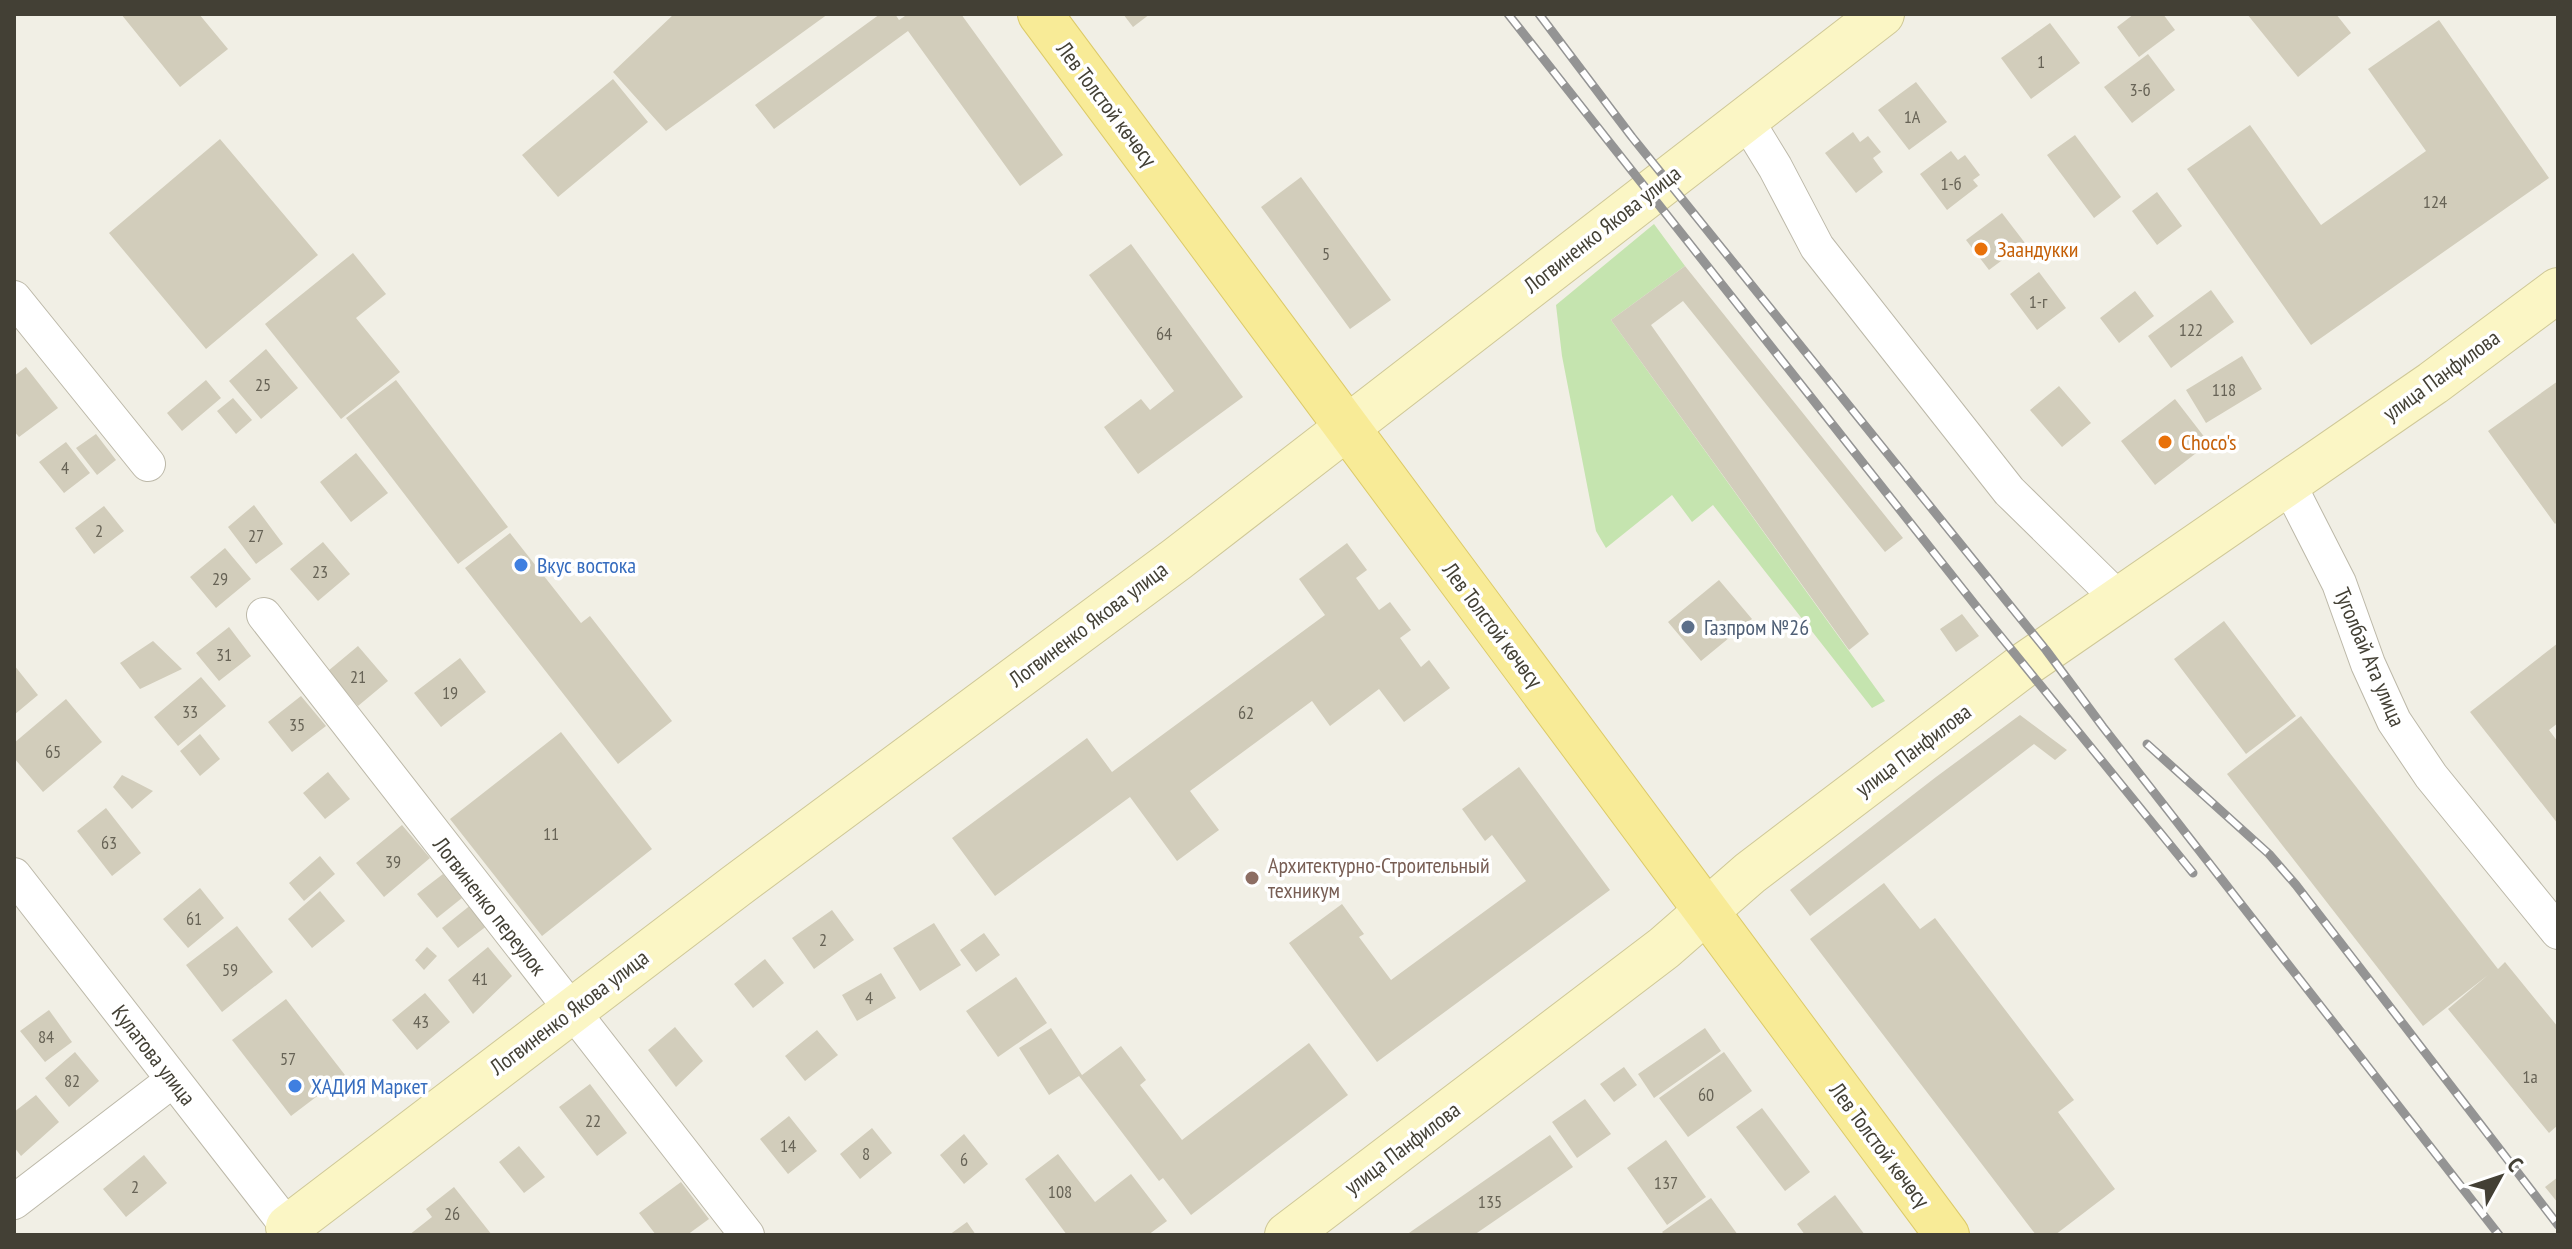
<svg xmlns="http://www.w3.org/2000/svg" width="2572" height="1249" font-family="'PT Sans Narrow',sans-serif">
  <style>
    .green { fill: #c5e4af }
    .building { fill: #d2cdbb }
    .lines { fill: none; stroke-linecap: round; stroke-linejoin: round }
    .street-casing { stroke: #bcb8a8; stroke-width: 36 }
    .secondary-casing { stroke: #cfc897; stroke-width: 46 }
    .primary-casing { stroke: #dcca68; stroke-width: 46 }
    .street { stroke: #fff; stroke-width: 34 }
    .secondary { stroke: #fbf6c5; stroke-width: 44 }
    .primary { stroke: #f8eb97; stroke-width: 44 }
    .rail-casing { stroke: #949494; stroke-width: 9 }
    .rail { stroke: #fff; stroke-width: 6; stroke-dasharray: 18; stroke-linecap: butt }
    .food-dot { fill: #e8710a; stroke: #fff; stroke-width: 3 }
    .shop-dot { fill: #3f7fe0; stroke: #fff; stroke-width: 3 }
    .service-dot { fill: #5c6f8a; stroke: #fff; stroke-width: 3 }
    .education-dot { fill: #8d6e63; stroke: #fff; stroke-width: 3 }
    .labels { text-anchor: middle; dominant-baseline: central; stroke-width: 7; stroke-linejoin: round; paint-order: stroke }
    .number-label { font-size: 18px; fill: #676356 }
    .street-label { font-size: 22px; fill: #434035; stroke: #fff }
    .food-label { font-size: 22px; fill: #c56008; stroke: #fff; text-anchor: start }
    .shop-label { font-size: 22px; fill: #366cbe; stroke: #fff; text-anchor: start }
    .service-label { font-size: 22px; fill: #4e5e75; stroke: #fff; text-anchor: start }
    .education-label { font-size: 22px; fill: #785e54; stroke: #fff; text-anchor: start }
  </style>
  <rect width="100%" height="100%" fill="#f1efe5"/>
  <path class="green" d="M 1654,224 L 1685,266 L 1611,320 L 1885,701 L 1872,708 L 1713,505 L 1692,522 L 1672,495 L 1606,548 L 1596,531 L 1562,356 L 1556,305 Z"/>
  <path class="building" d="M 121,14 L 199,14 L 228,49 L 180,87 Z
    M 674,14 L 828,14 L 666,131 L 613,72 Z
    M 880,14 L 895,14 L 899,20 L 908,14 L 961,14 L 1063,155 L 1020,186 L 908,31 L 774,129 L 755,105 Z
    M 1123,14 L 1150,14 L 1133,27 Z
    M 2134,14 L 2163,14 L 2175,30 L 2139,57 L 2117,27 Z
    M 2247,14 L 2336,14 L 2351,33 L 2298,77 Z
    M 2439,20 L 2549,178 L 2311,345 L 2187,169 L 2250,125 L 2321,225 L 2426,151 L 2368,69 Z
    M 2050,23 L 2080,63 L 2031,99 L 2001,58 Z
    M 2148,54 L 2175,90 L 2132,123 L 2104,87 Z
    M 613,79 L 648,122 L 558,197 L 522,155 Z
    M 1916,82 L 1947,122 L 1909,150 L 1878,110 Z
    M 1853,132 L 1860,142 L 1868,136 L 1881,152 L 1873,158 L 1883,172 L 1856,193 L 1825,153 Z
    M 2075,135 L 2121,197 L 2094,218 L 2047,155 Z
    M 220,139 L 318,255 L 206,349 L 109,233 Z
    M 1951,151 L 1958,160 L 1965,155 L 1980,175 L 1973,180 L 1978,186 L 1947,210 L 1920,174 Z
    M 1301,177 L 1391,300 L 1350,329 L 1261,207 Z
    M 2157,192 L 2182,226 L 2157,245 L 2132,211 Z
    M 2002,213 L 2025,243 L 1989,270 L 1966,240 Z
    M 1131,244 L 1243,397 L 1138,474 L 1104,427 L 1141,399 L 1150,410 L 1174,391 L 1089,275 Z
    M 353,253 L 386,294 L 356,318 L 400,372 L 341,419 L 265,324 Z
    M 1685,266 L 1903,538 L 1885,552 L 1683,301 L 1651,325 L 1869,634 L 1849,650 L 1611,320 Z
    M 2039,272 L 2066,308 L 2037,330 L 2010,294 Z
    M 2211,290 L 2234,322 L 2171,368 L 2148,336 Z
    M 2135,291 L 2154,316 L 2119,343 L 2100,318 Z
    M 266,349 L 298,388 L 261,419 L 229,381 Z
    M 2242,356 L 2262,389 L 2206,423 L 2186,390 Z
    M 26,367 L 58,408 L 19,437 L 14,431 L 14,376 Z
    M 206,380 L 221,398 L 182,431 L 167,413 Z
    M 396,380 L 508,527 L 458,564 L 346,418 Z
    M 2558,381 L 2558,521 L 2555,524 L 2488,431 Z
    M 2059,386 L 2091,423 L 2062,447 L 2030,410 Z
    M 233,398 L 252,420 L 236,434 L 217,411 Z
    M 2175,399 L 2209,443 L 2155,485 L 2121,441 Z
    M 96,434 L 116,460 L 97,475 L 76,448 Z
    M 66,442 L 90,473 L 64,493 L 39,462 Z
    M 356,453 L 388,493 L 351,522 L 320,482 Z
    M 254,505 L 283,544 L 256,564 L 228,527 Z
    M 104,506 L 124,531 L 94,554 L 75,528 Z
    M 510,533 L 581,623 L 590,616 L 672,721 L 618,764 L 465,568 Z
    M 323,542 L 350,574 L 318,601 L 290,569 Z
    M 1347,543 L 1367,570 L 1356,578 L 1379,610 L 1390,602 L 1411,630 L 1400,638 L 1421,667 L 1429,660 L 1450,688 L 1404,722 L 1379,689 L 1330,726 L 1312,701 L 1190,791 L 1219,830 L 1177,861 L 1130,797 L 995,896 L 952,838 L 1087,738 L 1112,772 L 1325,615 L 1299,579 Z
    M 225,548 L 251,579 L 216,608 L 190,577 Z
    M 1719,580 L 1752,619 L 1701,661 L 1668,622 Z
    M 1962,614 L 1979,636 L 1956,652 L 1940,629 Z
    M 2224,621 L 2296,716 L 2246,754 L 2174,659 Z
    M 229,627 L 251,656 L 219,681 L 196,653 Z
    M 153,641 L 182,669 L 140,689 L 120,663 Z
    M 2558,643 L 2558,723 L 2549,730 L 2558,742 L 2558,824 L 2470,712 Z
    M 358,646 L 388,681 L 358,706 L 328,671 Z
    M 460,658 L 486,692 L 441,727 L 414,693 Z
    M 14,665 L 38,695 L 14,715 Z
    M 201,677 L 226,706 L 178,746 L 154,717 Z
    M 301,696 L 326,726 L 292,752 L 268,722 Z
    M 66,699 L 102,742 L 43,792 L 14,758 L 14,743 Z
    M 2020,715 L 2067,750 L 2055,760 L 2034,744 L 1810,916 L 1790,890 L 1936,777 Z
    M 2301,716 L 2498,969 L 2505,962 L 2558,1027 L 2558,1125 L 2549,1133 L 2448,1009 L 2488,975 L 2423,1026 L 2227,774 Z
    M 561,732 L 652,849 L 542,936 L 450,819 Z
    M 200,734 L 220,759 L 200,776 L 180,751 Z
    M 1519,767 L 1610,890 L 1377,1062 L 1289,943 L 1342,904 L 1364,934 L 1359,937 L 1391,980 L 1526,881 L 1492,835 L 1485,841 L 1462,809 Z
    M 328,772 L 350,799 L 325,819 L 303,793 Z
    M 122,775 L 153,791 L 132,809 L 113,787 Z
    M 106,808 L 141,853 L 112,876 L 77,831 Z
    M 402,825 L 430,858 L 384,897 L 356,863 Z
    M 320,856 L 335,874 L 304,901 L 289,883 Z
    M 443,874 L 462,898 L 437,918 L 417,894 Z
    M 1884,883 L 1920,929 L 1935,918 L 2074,1100 L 2058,1112 L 2115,1189 L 2055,1235 L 2036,1235 L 1810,939 Z
    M 200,888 L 224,918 L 188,948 L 163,919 Z
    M 320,891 L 345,921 L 312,948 L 288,919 Z
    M 472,904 L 488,925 L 458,948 L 442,928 Z
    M 832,910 L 854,940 L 814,969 L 792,938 Z
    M 934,923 L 961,965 L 920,991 L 893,948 Z
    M 237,926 L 273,972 L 222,1012 L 186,965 Z
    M 984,933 L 1000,955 L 976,972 L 960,950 Z
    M 427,947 L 437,956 L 424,970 L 415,960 Z
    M 488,947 L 512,976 L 473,1014 L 448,980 Z
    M 765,959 L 784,983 L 753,1008 L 734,984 Z
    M 881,973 L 896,998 L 857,1021 L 842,995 Z
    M 1016,977 L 1047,1023 L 998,1057 L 966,1011 Z
    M 425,993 L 450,1022 L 417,1050 L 392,1020 Z
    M 286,999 L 345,1075 L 291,1116 L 232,1040 Z
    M 49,1010 L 72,1042 L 45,1062 L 20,1031 Z
    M 675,1027 L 703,1061 L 676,1087 L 648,1050 Z
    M 1051,1028 L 1082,1075 L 1121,1046 L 1146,1080 L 1140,1085 L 1182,1140 L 1309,1043 L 1348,1095 L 1191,1215 L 1163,1178 L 1159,1181 L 1079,1076 L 1049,1095 L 1019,1048 Z
    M 1705,1028 L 1721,1051 L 1654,1098 L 1638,1074 Z
    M 817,1030 L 838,1055 L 805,1081 L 785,1056 Z
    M 75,1052 L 99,1081 L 69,1107 L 45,1078 Z
    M 1724,1052 L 1752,1091 L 1688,1137 L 1659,1098 Z
    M 1624,1067 L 1637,1085 L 1614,1102 L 1600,1084 Z
    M 590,1084 L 627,1133 L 597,1156 L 559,1107 Z
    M 36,1095 L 59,1122 L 21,1156 L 14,1147 L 14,1112 Z
    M 1585,1099 L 1611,1134 L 1577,1158 L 1552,1122 Z
    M 1762,1108 L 1810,1172 L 1785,1191 L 1736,1127 Z
    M 789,1116 L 817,1151 L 788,1174 L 760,1139 Z
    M 872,1128 L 892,1153 L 860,1179 L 840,1154 Z
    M 964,1134 L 988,1164 L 964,1184 L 940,1155 Z
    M 1550,1135 L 1573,1167 L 1474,1235 L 1406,1235 Z
    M 1666,1140 L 1706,1197 L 1667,1225 L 1627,1168 Z
    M 519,1146 L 545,1177 L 524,1193 L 499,1162 Z
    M 1058,1154 L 1095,1202 L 1131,1174 L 1167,1221 L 1148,1235 L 1067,1235 L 1025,1179 Z
    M 144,1155 L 167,1183 L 126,1217 L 103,1189 Z
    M 2558,1177 L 2558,1203 L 2545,1187 Z
    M 681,1182 L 709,1219 L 687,1235 L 656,1235 L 639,1213 Z
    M 454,1187 L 492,1235 L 409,1235 L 432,1217 L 426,1209 Z
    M 1835,1195 L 1865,1235 L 1805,1235 L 1797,1224 Z
    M 1711,1198 L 1738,1235 L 1665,1235 L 1662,1232 Z
    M 967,1222 L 976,1235 L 949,1235 Z"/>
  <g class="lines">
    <g class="street-casing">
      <path id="street" d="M 1745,118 L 1775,167 L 1817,247 L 2009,491 L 2119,599
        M 14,298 L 148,464
        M 2288,483 L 2339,583 L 2368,664 L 2394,721 L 2431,776 L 2558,932
        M 264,615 L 747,1235
        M 14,875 L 288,1227
        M 14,1202 L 173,1080"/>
    </g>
    <g class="secondary-casing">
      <path id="secondary" d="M 294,1235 L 288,1227 L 736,886 L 1177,559 L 1882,14
        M 1287,1235 L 1664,948 L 1750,873 L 2024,665 L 2433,383 L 2558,290"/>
    </g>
    <g class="primary-casing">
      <path id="primary" d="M 1040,14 L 1947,1235"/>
    </g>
    <use href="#street" class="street"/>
    <use href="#secondary" class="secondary"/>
    <use href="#primary" class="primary"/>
    <g class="rail-casing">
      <path id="rail" d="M 1508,14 L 1976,606 L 2193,873
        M 1539,14 L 1632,137 L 2046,650 L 2103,727 L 2499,1235
        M 2147,744 L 2269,854 L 2296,885 L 2558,1225"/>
    </g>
    <use href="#rail" class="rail"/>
  </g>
  <g class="food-dot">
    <circle cx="1981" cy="249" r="8"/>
    <circle cx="2165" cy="442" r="8"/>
  </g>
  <g class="shop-dot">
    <circle cx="521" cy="565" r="8"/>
    <circle cx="295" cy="1086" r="8"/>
  </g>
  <circle class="service-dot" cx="1688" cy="627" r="8"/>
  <circle class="education-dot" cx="1252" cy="878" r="8"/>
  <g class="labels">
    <g class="number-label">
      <text x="2041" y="61">1</text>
      <text x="2140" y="89">3-б</text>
      <text x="1912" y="116">1А</text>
      <text x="1951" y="183">1-б</text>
      <text x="2435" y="201">124</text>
      <text x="1326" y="253">5</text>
      <text x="2038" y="301">1-г</text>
      <text x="2191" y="329">122</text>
      <text x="1164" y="333">64</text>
      <text x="263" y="384">25</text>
      <text x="2224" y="389">118</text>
      <text x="65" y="467">4</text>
      <text x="99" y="530">2</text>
      <text x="256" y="535">27</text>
      <text x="320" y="571">23</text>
      <text x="220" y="578">29</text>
      <text x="224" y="654">31</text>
      <text x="358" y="676">21</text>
      <text x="450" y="692">19</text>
      <text x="190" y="711">33</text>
      <text x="1246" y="712">62</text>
      <text x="297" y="724">35</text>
      <text x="53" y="751">65</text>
      <text x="551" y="833">11</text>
      <text x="109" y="842">63</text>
      <text x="393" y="861">39</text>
      <text x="194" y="918">61</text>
      <text x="823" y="939">2</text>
      <text x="230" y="969">59</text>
      <text x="480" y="978">41</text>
      <text x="869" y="997">4</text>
      <text x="421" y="1021">43</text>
      <text x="46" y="1036">84</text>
      <text x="288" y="1058">57</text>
      <text x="2530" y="1076">1а</text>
      <text x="72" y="1080">82</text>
      <text x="1706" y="1094">60</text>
      <text x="593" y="1120">22</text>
      <text x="788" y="1145">14</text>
      <text x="866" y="1153">8</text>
      <text x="964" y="1159">6</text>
      <text x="1666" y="1182">137</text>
      <text x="135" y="1186">2</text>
      <text x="1060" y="1191">108</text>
      <text x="1490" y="1201">135</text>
      <text x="452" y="1213">26</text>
    </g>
    <g class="street-label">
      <text transform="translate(1107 104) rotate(53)">Лев Толстой көчөсү</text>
      <text transform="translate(1602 229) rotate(-38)">Логвиненко Якова улица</text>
      <text transform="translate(2441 375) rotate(-36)">улица Панфилова</text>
      <text transform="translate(1088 624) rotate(-37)">Логвиненко Якова улица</text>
      <text transform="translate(1493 625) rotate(53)">Лев Толстой көчөсү</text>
      <text transform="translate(2370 657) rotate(67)">Туголбай Ата улица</text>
      <text transform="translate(1913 750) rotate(-37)">улица Панфилова</text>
      <text transform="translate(490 906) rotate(52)">Логвиненко переулок</text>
      <text transform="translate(569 1012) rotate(-37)">Логвиненко Якова улица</text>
      <text transform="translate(154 1055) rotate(52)">Кулатова улица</text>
      <text transform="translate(1880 1145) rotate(53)">Лев Толстой көчөсү</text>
      <text transform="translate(1402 1148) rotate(-37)">улица Панфилова</text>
    </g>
    <g class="food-label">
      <text x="1997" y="249">Заандукки</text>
      <text x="2181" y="442">Choco's</text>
    </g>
    <g class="shop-label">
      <text x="537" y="565">Вкус востока</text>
      <text x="311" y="1086">ХАДИЯ Маркет</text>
    </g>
    <g class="service-label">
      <text x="1704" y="627">Газпром №26</text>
    </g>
    <g class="education-label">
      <text x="1268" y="865">Архитектурно-Строительный<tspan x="1268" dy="25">техникум</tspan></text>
    </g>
  </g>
  <rect width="2572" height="1249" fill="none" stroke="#434035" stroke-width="32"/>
  <g transform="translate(2500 1177) rotate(50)" stroke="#ffffff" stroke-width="6" paint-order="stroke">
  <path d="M0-6L14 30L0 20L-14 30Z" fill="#434035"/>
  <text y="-12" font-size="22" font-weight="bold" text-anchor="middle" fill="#434035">С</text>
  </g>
</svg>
